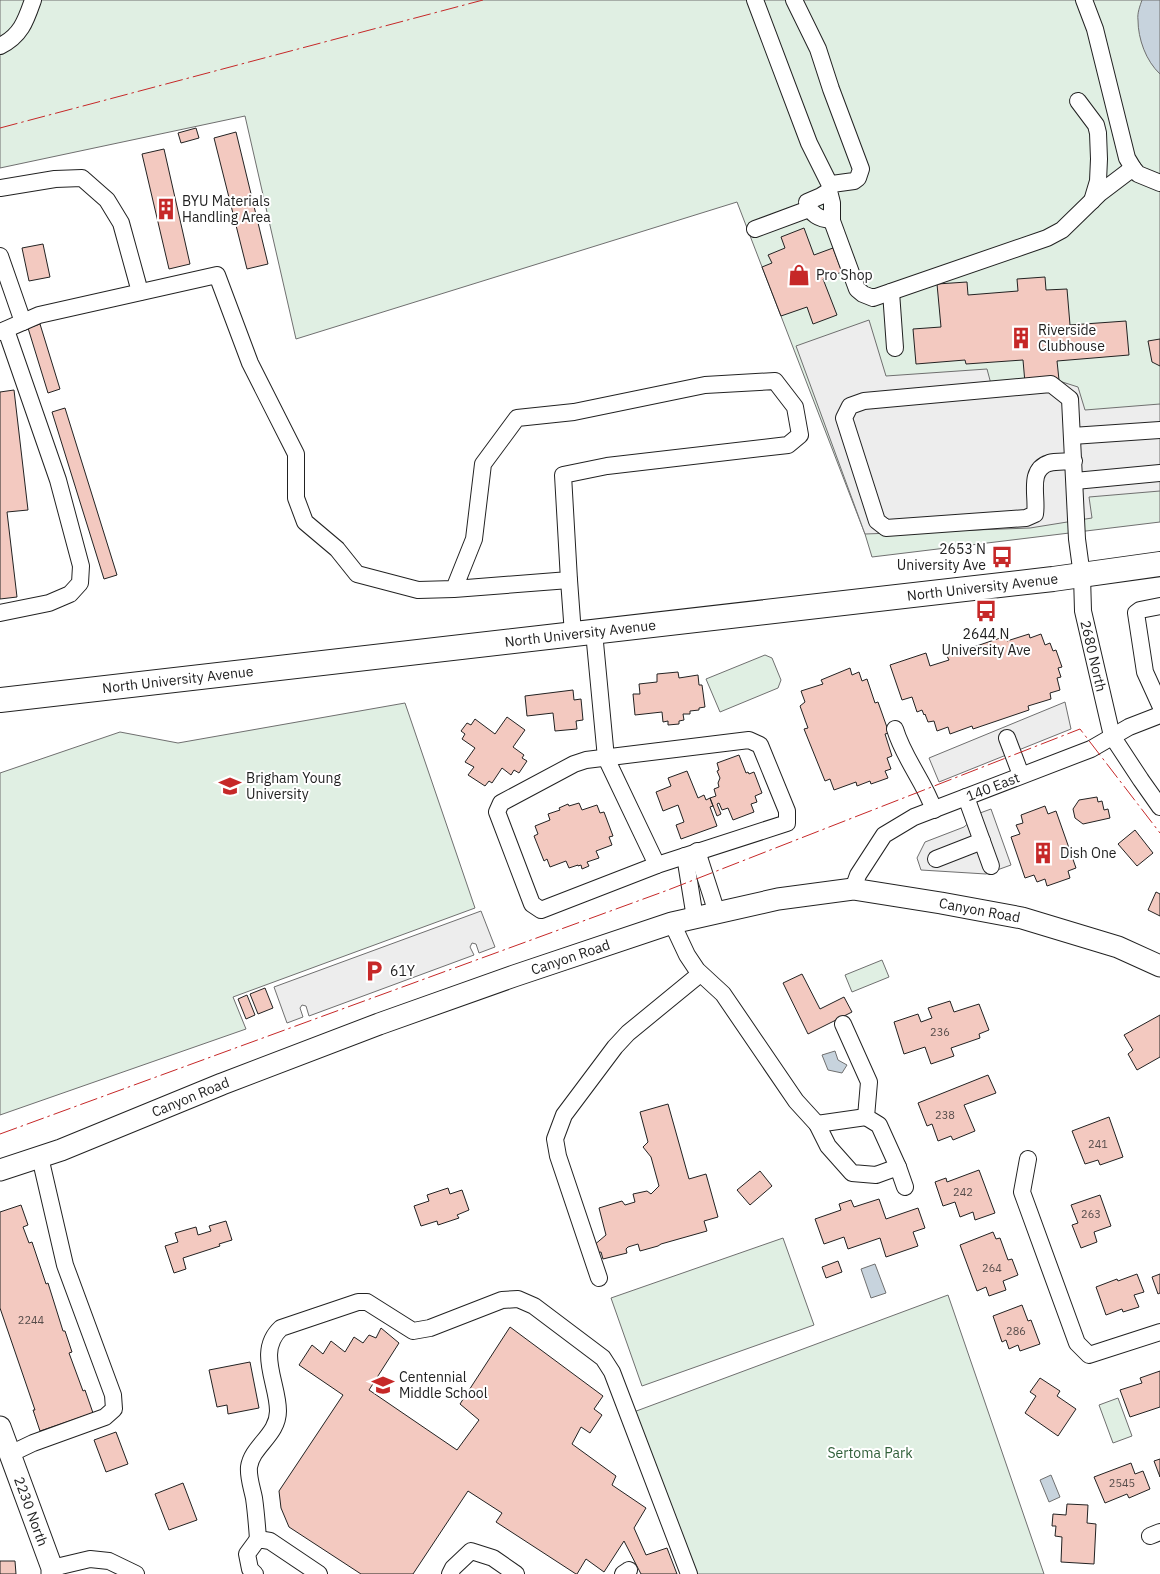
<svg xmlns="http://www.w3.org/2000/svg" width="1160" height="1574" font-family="'IBM Plex Sans',sans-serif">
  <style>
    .green { fill: #e0efe3; stroke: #6f6f6f }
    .parking { fill: #ededed; stroke: #6f6f6f }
    .water { fill: #c7d3dd; stroke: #6f6f6f }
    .building { fill: #f3c9c0; stroke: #222 }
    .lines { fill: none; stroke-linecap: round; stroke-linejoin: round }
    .minor-casing { stroke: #222; stroke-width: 18 }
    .major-casing { stroke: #222; stroke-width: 23 }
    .highway-casing { stroke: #222; stroke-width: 26 }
    .minor { stroke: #fff; stroke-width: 16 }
    .major { stroke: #fff; stroke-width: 21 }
    .highway { stroke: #fff; stroke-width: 24 }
    .power { stroke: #c62828; stroke-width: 1; stroke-dasharray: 18 4 2.5 4; stroke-linecap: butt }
    .labels { text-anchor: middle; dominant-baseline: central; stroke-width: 4; stroke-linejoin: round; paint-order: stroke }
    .number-label { font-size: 11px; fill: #564c4a }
    .poi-label { font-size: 14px; fill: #222; stroke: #fff; text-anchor: start }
    .street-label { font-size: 14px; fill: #222; stroke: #fff }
    .park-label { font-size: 14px; fill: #2f5e38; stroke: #fff }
  </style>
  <rect width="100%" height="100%" fill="#fff"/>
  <path class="green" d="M 0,0 L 1160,0 L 1160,522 L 872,557 L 865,534 L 737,202 L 296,339 L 245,116 L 0,168 Z
    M 765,655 L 772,658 L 781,680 L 778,688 L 720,712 L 706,679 Z
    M 405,703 L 475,908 L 233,997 L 246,1029 L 0,1115 L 0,773 L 120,732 L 178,743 Z
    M 882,960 L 889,977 L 852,992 L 845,975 Z
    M 783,1238 L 814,1325 L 642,1386 L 611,1298 Z
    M 948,1295 L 1044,1574 L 694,1574 L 631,1413 Z
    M 1118,1398 L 1132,1436 L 1113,1443 L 1099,1405 Z"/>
  <path class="parking" d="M 869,320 L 886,376 L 987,369 L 991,384 L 1056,380 L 1078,387 L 1085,410 L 1160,404 L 1160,491 L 1089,497 L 1092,518 L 1030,528 L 865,534 L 796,346 Z
    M 1065,702 L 1071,729 L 939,782 L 929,758 Z
    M 991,809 L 1011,865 L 986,874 L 921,870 L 917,858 L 925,842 L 964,827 L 980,813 Z
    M 481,911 L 495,947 L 479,953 L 476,944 L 472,943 L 470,947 L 474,955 L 309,1016 L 306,1006 L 302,1005 L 300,1008 L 303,1017 L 287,1023 L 274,987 Z"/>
  <path class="water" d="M 1142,0 L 1160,0 L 1160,74 C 1146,61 1138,39 1138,20 C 1137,13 1140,6 1142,0 Z
    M 835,1051 L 838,1060 L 847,1065 L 842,1073 L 828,1070 L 822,1055 Z
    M 875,1264 L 886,1293 L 871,1298 L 861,1269 Z
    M 1051,1475 L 1060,1497 L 1049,1502 L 1040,1480 Z"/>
  <path class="building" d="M 196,128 L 199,138 L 181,143 L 178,133 Z
    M 236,132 L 268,264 L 247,269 L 214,138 Z
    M 164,149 L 190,264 L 169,269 L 142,154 Z
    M 804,228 L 814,255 L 833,248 L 842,272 L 823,279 L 837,315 L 813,324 L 807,307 L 781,316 L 762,267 L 772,263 L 768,255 L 785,248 L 781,237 Z
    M 43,244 L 50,277 L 29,281 L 22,248 Z
    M 1045,277 L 1046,290 L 1067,289 L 1070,325 L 1126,321 L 1129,355 L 1057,361 L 1059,380 L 1025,383 L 1023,360 L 966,364 L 965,360 L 916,364 L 913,329 L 941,327 L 937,284 L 967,282 L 968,295 L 1018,291 L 1017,279 Z
    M 40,324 L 60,389 L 48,393 L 28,328 Z
    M 1160,339 L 1160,366 L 1152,362 L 1148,341 Z
    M 14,390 L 28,510 L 7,512 L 17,597 L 0,599 L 0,392 Z
    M 65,408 L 117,575 L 104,579 L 52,412 Z
    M 1029,634 L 1030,638 L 1041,634 L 1045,645 L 1050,643 L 1053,651 L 1056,650 L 1062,667 L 1058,668 L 1061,677 L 1057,678 L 1060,690 L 1050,693 L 1051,699 L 1028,706 L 1029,710 L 973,729 L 972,726 L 950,734 L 948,727 L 937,731 L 934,721 L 928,722 L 925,714 L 924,715 L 922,710 L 917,712 L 912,697 L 902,700 L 890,665 L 926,653 L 930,666 L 949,660 L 947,656 L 1006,636 L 1007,641 Z
    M 850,668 L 852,675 L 859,672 L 862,681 L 867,679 L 875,703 L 878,702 L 889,733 L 885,734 L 892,756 L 887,758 L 891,769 L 885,771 L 888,778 L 871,784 L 870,781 L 857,786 L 856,782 L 834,790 L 830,779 L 825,781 L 804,729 L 808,728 L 800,706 L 805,702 L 801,691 L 823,684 L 821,680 Z
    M 678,672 L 679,678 L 698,675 L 699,685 L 702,685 L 705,707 L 699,708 L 699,710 L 690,711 L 690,714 L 683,714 L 684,720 L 679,721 L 679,724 L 668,725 L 668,721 L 663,722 L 662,712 L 635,715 L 633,694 L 640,694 L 639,684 L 657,682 L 657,674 Z
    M 573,690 L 574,700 L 581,699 L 583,720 L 576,721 L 577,729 L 555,731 L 553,713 L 527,716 L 525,696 Z
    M 507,717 L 525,730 L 513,747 L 524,755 L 522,758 L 527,761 L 519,773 L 514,770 L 511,775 L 502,768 L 492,783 L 489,781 L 485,786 L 468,775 L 474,767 L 465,762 L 475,748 L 462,739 L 465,734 L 461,731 L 467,723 L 471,725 L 475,719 L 495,734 Z
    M 739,755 L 746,773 L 748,772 L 749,774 L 754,772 L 762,793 L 755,796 L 757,802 L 751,804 L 754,812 L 733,820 L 728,808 L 722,810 L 719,803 L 717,804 L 721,814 L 717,816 L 710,798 L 716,796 L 714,789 L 719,787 L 718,783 L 720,778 L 717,771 L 719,770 L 717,763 Z
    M 687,771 L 698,798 L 704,795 L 706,800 L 710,798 L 713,806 L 710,807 L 717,826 L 681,839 L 676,825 L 684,822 L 678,805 L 663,811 L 656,792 L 671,786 L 668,778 Z
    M 1097,797 L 1098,802 L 1102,801 L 1104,810 L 1108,809 L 1110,818 L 1083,824 L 1075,818 L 1073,809 L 1079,800 Z
    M 579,803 L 582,810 L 597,805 L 600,813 L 604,812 L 613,836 L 609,837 L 612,845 L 596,851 L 599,858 L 587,862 L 589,866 L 582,869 L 581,865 L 578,866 L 578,865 L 569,868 L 566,861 L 550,867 L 547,859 L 544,861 L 534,836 L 538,834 L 535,826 L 550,820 L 548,814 L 560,810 L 559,808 L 568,804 L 569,806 Z
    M 1045,806 L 1048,814 L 1056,811 L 1076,868 L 1068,871 L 1070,878 L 1047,886 L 1045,879 L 1037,882 L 1034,875 L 1025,878 L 1011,837 L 1020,834 L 1016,825 L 1023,823 L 1021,815 Z
    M 1135,830 L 1153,853 L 1137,866 L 1118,844 Z
    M 1156,892 L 1160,894 L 1160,916 L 1148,910 Z
    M 802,974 L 820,1009 L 844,997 L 852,1012 L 808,1034 L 783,983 Z
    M 265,988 L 273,1008 L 258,1014 L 250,994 Z
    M 247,995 L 255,1015 L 246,1019 L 238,999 Z
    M 950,1001 L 954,1012 L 979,1004 L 989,1030 L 979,1034 L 980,1038 L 951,1048 L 954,1056 L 931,1064 L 925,1047 L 904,1054 L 894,1022 L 918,1014 L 921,1022 L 932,1018 L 928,1008 Z
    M 1160,1015 L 1160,1057 L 1137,1070 L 1128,1054 L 1133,1050 L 1124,1035 Z
    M 988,1075 L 996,1093 L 964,1105 L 975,1131 L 953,1140 L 951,1136 L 938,1141 L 932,1124 L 927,1126 L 918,1103 Z
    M 668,1104 L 689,1179 L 706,1174 L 718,1217 L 704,1221 L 707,1231 L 661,1244 L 658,1246 L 640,1251 L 638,1244 L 628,1247 L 626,1249 L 627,1253 L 603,1259 L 601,1252 L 595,1253 L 593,1246 L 606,1235 L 599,1208 L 622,1201 L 625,1205 L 635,1202 L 633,1194 L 647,1191 L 651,1194 L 659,1186 L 651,1157 L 643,1147 L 648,1142 L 640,1112 Z
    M 1109,1117 L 1123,1157 L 1100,1165 L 1098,1160 L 1085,1164 L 1072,1131 Z
    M 979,1170 L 995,1213 L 975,1220 L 973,1212 L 960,1217 L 955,1202 L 943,1206 L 935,1182 L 946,1178 L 947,1182 Z
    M 760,1171 L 772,1186 L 750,1205 L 737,1190 Z
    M 448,1188 L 450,1194 L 462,1190 L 469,1210 L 457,1215 L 459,1218 L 438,1225 L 437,1221 L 421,1226 L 414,1206 L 429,1201 L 427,1195 Z
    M 1100,1195 L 1111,1226 L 1094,1232 L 1097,1242 L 1081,1248 L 1072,1225 L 1078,1223 L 1071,1205 Z
    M 879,1199 L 886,1219 L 918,1208 L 925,1228 L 913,1232 L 918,1246 L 886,1257 L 880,1238 L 848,1249 L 844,1237 L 824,1244 L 815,1219 L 841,1210 L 839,1204 L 851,1200 L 854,1207 Z
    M 21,1205 L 28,1225 L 23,1227 L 29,1243 L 32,1242 L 46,1284 L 48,1283 L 63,1331 L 65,1331 L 72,1352 L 69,1353 L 83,1391 L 85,1390 L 93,1413 L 40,1431 L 33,1410 L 35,1410 L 0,1308 L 0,1212 Z
    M 226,1221 L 232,1240 L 219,1244 L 220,1246 L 183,1258 L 186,1269 L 174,1273 L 165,1246 L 178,1242 L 175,1233 L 196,1227 L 198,1235 L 211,1231 L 209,1226 Z
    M 993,1232 L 996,1239 L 1000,1238 L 1008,1260 L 1012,1259 L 1018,1275 L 1003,1281 L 1006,1290 L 989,1296 L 986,1287 L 977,1291 L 960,1245 Z
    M 838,1261 L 842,1272 L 826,1278 L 822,1267 Z
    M 1137,1274 L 1144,1292 L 1134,1295 L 1139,1307 L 1123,1312 L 1122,1309 L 1106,1315 L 1096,1287 L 1117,1279 L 1118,1281 Z
    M 1160,1274 L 1160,1293 L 1158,1294 L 1152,1277 Z
    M 1022,1305 L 1028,1321 L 1031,1320 L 1040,1344 L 1020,1351 L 1018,1345 L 1009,1349 L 1006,1340 L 1002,1342 L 993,1316 Z
    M 510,1327 L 603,1396 L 594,1409 L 602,1415 L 590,1433 L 581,1427 L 572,1444 L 616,1476 L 612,1485 L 646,1508 L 634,1528 L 646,1555 L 667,1548 L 677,1574 L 641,1574 L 624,1541 L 604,1572 L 586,1559 L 577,1574 L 576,1574 L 496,1522 L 502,1513 L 468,1491 L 413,1574 L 361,1574 L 289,1527 L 281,1508 L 279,1491 L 343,1395 L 299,1365 L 312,1345 L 323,1354 L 331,1341 L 345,1352 L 354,1337 L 363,1343 L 369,1335 L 376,1338 L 381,1328 L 399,1343 L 369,1390 L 457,1450 L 479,1420 L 460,1404 Z
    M 250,1362 L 259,1408 L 228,1414 L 227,1405 L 217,1407 L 209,1370 Z
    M 1160,1371 L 1160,1407 L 1130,1417 L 1120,1390 L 1142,1383 L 1140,1378 Z
    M 1040,1378 L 1060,1391 L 1057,1396 L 1076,1409 L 1058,1436 L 1025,1413 L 1036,1396 L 1030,1392 Z
    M 116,1432 L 128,1464 L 106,1472 L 94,1440 Z
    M 1160,1459 L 1160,1477 L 1154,1461 Z
    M 1131,1463 L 1135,1474 L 1143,1471 L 1150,1489 L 1129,1498 L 1127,1494 L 1105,1503 L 1094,1477 Z
    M 183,1483 L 197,1520 L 169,1530 L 155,1494 Z
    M 1067,1504 L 1088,1505 L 1087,1523 L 1096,1524 L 1094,1564 L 1061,1562 L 1062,1537 L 1055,1536 L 1056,1526 L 1052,1526 L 1053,1514 L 1066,1515 Z
    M 0,1561 L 15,1561 L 16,1574 L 0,1574 Z"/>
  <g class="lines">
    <g class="minor-casing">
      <g id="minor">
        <path d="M 755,0 L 809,143 L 829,183 L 832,184"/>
        <path d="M 794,0 L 818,49 L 831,89 L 861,169 L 858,178 L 854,181 L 832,184 L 829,191 L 832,203 L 832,221 L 857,289 L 863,294 L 873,298 L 1047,238 L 1062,230 L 1100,193 L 1133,168 L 1138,174 L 1160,183"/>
        <path d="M 1084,0 L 1095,29 L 1127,158 L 1133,168"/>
        <path d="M 0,46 C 21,36 26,20 33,0"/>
        <path d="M 1078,101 L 1096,125 L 1098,133 L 1099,159 L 1098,181 L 1092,201"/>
        <path d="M 0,188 L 55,179 L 82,178 L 107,200 L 121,223 L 140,292"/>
        <path d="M 829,191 L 821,196 L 807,202 C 811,215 819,219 832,220"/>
        <path d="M 755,229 L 809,209"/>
        <path d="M 0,256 L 23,322"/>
        <path d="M 891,292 L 895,348"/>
        <path d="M 0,332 L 39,315 L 217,275 L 250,363 L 296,454 L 296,498 L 305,522 L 337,549 L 357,574 L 418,590 L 454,589 L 569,580 L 563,475 L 607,466 L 788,445 L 800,435 L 795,407 L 775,381 L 705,385 L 574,412 L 517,418 L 483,464 L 474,539 L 454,589"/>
        <path d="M 1072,436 L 1160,430"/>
        <path id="s1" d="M 1074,461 C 1066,462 1056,461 1049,463 C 1027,470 1038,497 1035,514 L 1026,518 L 886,528 L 877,521 L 844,418 L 850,406 L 864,401 L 1051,384 L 1070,399 L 1077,539 L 1082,576 L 1083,611 L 1112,736 L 1141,780 L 1160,807"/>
        <path d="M 1075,481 L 1160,473"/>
        <path d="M 569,580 L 573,634"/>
        <path d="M 1160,606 L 1140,610 L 1136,613 L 1145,672 L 1160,705"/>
        <path d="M 0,613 L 49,603 L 70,594 L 80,583 L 81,566 L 58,480 L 6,330"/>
        <path d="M 594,632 L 606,758 L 657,865"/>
        <path d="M 895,729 C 904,759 924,781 934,810"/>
        <path d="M 1007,738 L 1021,775"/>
        <path d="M 749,740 L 760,745 L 787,811 L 787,823 L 657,865 L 541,910 L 532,904 L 497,812 L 501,803 L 574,764 L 586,760 Z"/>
        <path d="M 966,797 L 991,866"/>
        <path d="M 697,851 L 717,913"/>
        <path d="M 685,856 L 695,918"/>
        <path d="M 936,859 L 982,841"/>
        <path id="s2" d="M 853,889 L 858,875 L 884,835 L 914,817 L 1091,749 L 1129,727 L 1160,715"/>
        <path d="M 672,923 L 687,955 L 697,970 L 723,994 L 796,1101 L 817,1124 L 828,1146 L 852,1173 L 876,1175 L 898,1167"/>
        <path d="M 843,1024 L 869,1082 L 866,1117 L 879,1125 L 898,1167 L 905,1187"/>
        <path d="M 817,1124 L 866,1117"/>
        <path d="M 1028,1159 L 1022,1192 L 1077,1343 L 1089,1355 L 1160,1332"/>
        <path d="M 599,1278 L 558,1156 L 555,1139 L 564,1115 L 615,1047 L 628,1033 L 700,974"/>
        <path d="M 10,1454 L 33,1443 L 105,1417 L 114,1409 L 113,1395 L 65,1265 L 40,1157"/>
        <path d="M 1150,1536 L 1160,1532"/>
        <path d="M 258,1539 C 257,1525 256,1512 254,1498 C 252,1488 248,1477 249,1467 C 252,1446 278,1435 278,1411 C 278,1383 256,1351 281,1328 L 358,1302 L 367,1302 L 413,1331 L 430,1328 L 502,1300 L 518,1299 L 534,1306 L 603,1358 L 612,1372 L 689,1574"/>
        <path d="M 52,1568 L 90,1559 L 109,1561 L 136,1574"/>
        <path d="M 255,1574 L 250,1569 L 247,1554 L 258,1539 L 270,1541 L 319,1574"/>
        <path d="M 450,1574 L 453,1568 L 471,1551 L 493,1558 L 516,1574"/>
        <path d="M 623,1574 L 629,1570"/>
      </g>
    </g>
    <g class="major-casing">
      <g id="major">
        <path id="s3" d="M 0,1170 L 61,1150 L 222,1084 L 379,1024 L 514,976 L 672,923 L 778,899 L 853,889 L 941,903 L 1022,918 L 1118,947 L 1160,966"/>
        <path id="s4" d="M 0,1427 L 52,1568 L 52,1574"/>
      </g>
    </g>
    <g class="highway-casing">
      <g id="highway">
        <path id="s5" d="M 0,700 L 1053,579 L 1160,564"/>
      </g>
    </g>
    <use href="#minor" class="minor"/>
    <use href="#major" class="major"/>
    <use href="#highway" class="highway"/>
    <path class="power" d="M 0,128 L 483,0
      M 0,1134 L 668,890 L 1080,729 L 1160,833"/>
  </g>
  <defs>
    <g id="building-bare" transform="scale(1.725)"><path d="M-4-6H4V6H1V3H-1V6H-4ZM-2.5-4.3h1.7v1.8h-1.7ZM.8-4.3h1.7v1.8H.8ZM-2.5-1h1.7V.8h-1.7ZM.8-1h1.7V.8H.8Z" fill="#c62828" stroke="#fff" stroke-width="2.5" paint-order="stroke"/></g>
    <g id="shop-bare" transform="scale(1.725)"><path d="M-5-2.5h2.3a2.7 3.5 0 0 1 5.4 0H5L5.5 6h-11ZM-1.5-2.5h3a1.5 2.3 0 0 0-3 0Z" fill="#c62828" stroke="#fff" stroke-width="2.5" paint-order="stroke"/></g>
    <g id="bus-bare" transform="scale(1.725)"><path d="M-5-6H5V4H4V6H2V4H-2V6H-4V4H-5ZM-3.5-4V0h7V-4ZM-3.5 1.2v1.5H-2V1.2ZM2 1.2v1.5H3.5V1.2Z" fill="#c62828" stroke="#fff" stroke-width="2.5" paint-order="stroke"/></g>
    <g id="university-bare" transform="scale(1.725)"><path d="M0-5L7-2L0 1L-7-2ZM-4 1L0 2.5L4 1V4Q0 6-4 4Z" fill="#c62828" stroke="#fff" stroke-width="2.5" paint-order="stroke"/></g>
    <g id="parking-bare" transform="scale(1.725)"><path d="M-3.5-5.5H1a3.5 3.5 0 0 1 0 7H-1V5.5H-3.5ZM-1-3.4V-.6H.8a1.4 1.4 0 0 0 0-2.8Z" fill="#c62828" stroke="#fff" stroke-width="2.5" paint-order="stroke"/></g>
    <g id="school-bare" transform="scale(1.725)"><path d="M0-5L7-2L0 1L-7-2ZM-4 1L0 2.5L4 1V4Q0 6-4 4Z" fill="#c62828" stroke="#fff" stroke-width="2.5" paint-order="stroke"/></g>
  </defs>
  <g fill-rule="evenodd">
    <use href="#building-bare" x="166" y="209"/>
    <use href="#shop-bare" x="799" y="275"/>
    <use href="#building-bare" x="1021" y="338"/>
    <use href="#bus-bare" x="1002" y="557"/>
    <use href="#bus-bare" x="986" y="611"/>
    <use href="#university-bare" x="230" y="786"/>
    <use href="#building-bare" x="1043" y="853"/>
    <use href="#parking-bare" x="374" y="971"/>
    <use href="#school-bare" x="383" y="1385"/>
  </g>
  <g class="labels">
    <g class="number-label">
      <text x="940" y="1032">236</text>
      <text x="945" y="1115">238</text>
      <text x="1098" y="1144">241</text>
      <text x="963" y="1192">242</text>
      <text x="1091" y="1214">263</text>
      <text x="992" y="1268">264</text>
      <text x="31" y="1320">2244</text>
      <text x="1016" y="1331">286</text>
      <text x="1122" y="1483">2545</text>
    </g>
    <g class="poi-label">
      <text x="182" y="201">BYU Materials<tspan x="182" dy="16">Handling Area</tspan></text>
      <text x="816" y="275">Pro Shop</text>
      <text x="1038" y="330">Riverside<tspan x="1038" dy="16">Clubhouse</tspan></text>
      <text x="986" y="549" text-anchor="end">2653 N<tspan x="986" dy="16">University Ave</tspan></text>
      <text x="986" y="634" text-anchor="middle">2644 N<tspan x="986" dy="16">University Ave</tspan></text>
      <text x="246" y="778">Brigham Young<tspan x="246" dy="16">University</tspan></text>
      <text x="1060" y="853">Dish One</text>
      <text x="390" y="971">61Y</text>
      <text x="399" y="1377">Centennial<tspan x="399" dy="16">Middle School</tspan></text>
    </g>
    <g class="street-label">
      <text stroke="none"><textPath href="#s5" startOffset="989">North University Avenue</textPath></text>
      <text stroke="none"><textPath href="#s5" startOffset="584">North University Avenue</textPath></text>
      <text stroke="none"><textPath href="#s1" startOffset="851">2680 North</textPath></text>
      <text stroke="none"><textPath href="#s5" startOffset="179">North University Avenue</textPath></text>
      <text stroke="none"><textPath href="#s2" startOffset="182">140 East</textPath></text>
      <text stroke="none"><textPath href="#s3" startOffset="1029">Canyon Road</textPath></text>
      <text stroke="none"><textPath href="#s3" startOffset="609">Canyon Road</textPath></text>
      <text stroke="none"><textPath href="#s3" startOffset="204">Canyon Road</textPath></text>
      <text stroke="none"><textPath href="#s4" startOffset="90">2230 North</textPath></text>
    </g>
    <g class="park-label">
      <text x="870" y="1453">Sertoma Park</text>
    </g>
  </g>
</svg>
